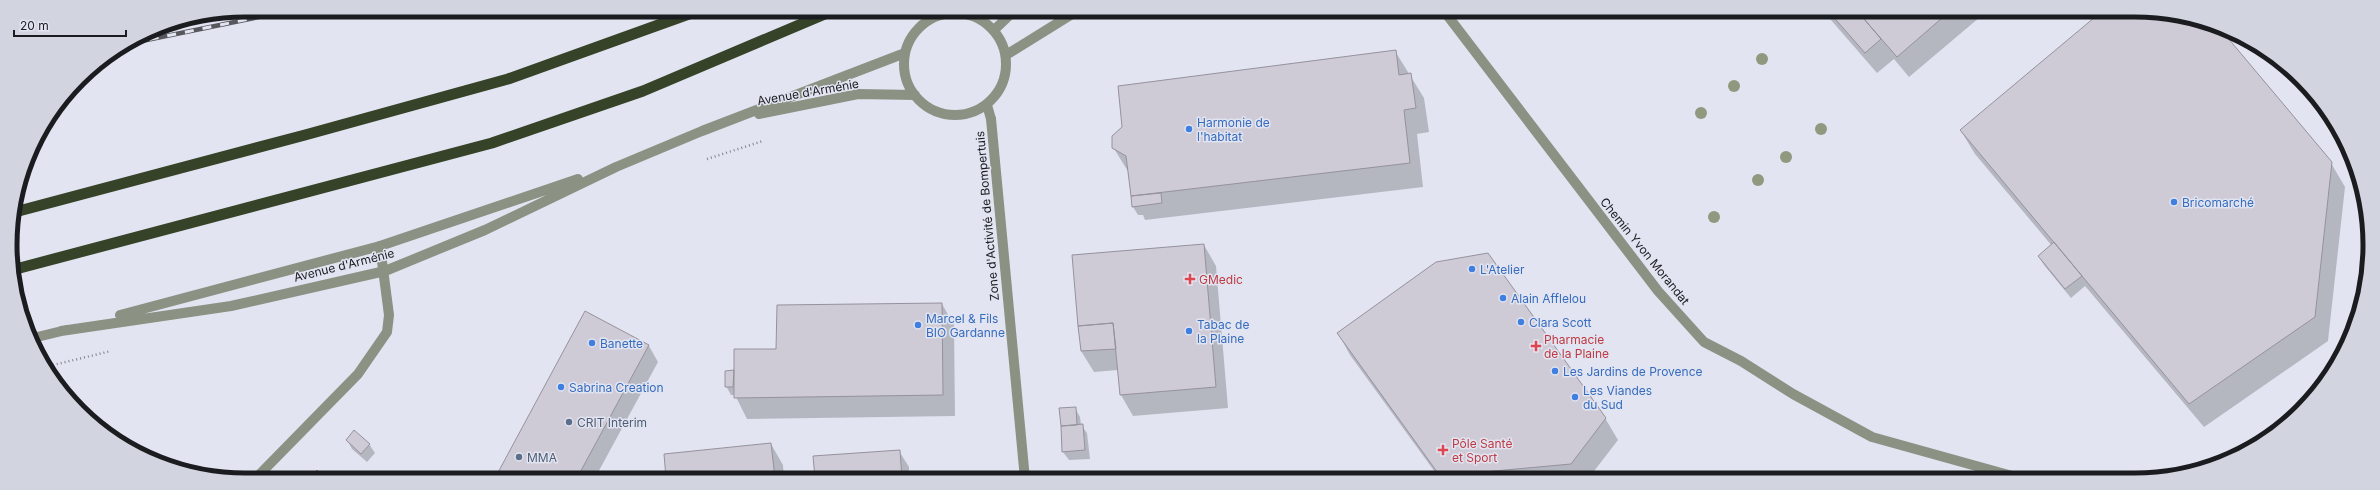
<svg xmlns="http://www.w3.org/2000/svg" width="2380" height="490" font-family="Inter,sans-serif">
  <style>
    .shadow { fill: #0003 }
    .building { fill: #cecad6; stroke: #95929d }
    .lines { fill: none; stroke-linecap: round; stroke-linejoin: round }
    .path { stroke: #82848c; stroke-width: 2.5; stroke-dasharray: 1 3; stroke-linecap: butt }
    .service { stroke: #8b9284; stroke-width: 10 }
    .minor { stroke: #8b9284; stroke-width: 10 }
    .tertiary { stroke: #8b9284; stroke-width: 10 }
    .trunk { stroke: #364328; stroke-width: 11 }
    .rail-casing { stroke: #56585e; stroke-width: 4.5 }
    .rail { stroke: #e2e5f1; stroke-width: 3; stroke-dasharray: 9; stroke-linecap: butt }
    .tree { fill: #90997f }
    .shop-dot { fill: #3f7fe0; stroke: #e2e5f1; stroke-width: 1.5 }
    .health-dot { fill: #e0444e; stroke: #e2e5f1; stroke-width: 1.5 }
    .service-dot { fill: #5c6f8a; stroke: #e2e5f1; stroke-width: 1.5 }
    .labels { text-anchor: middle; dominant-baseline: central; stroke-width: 3; stroke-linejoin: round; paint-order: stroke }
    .street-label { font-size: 12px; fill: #1b1c20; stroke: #e2e5f1 }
    .shop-label { font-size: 12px; fill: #366cbe; stroke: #e2e5f1; text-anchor: start }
    .health-label { font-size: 12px; fill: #be3a42; stroke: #e2e5f1; text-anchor: start }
    .service-label { font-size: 12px; fill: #4e5e75; stroke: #e2e5f1; text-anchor: start }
    .rim { fill: none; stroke: #1b1c20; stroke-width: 5 }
  </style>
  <rect width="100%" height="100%" fill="#e2e5f1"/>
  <path class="shadow" d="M 1824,12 L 1986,12 L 1909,77 L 1894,59 L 1877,73 Z
    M 2103,12 L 2165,12 L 2220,30 L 2331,163 L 2345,187 L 2328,341 L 2204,427 L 2085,286 L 2071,298 L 2044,265 L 2039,257 L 2052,246 L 1975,154 L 1961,131 Z
    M 1395,51 L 1424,98 L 1429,132 L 1417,134 L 1423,187 L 1145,220 L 1143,215 L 1138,215 L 1133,207 L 1129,173 L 1113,147 Z
    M 1204,245 L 1216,266 L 1228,408 L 1133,416 L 1121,395 L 1118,370 L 1094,372 L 1081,351 L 1074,256 Z
    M 942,304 L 954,325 L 955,416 L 747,419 L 735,395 L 731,395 L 726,386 L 733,372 L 735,375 Z
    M 586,312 L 649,346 L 658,362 L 595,478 L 496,478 Z
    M 1338,333 L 1605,418 L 1618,440 L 1588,479 L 1440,479 L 1350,355 Z
    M 1075,408 L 1080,417 L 1081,425 L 1087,433 L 1090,459 L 1069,460 L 1063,452 Z
    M 347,440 L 369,444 L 375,453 L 367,462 L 352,449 Z
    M 771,444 L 783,465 L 784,478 L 667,478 L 665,455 Z
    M 899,451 L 909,467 L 909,479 L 816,478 L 814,457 Z"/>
  <path class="building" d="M 1829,12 L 1858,12 L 1881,39 L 1865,53 Z
    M 1858,12 L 1949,12 L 1897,57 Z
    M 2101,12 L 2165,12 L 2222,31 L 2332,162 L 2315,317 L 2189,404 L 1960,130 Z
    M 1396,50 L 1399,75 L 1411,73 L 1416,108 L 1404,110 L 1410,163 L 1131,196 L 1126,156 L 1112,148 L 1112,136 L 1122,127 L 1118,86 Z
    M 1161,193 L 1162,203 L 1132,207 L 1131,196 Z
    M 2054,242 L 2082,276 L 2065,289 L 2038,256 Z
    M 1204,244 L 1216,387 L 1120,395 L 1113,323 L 1078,326 L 1072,255 Z
    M 1488,253 L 1606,418 L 1571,464 L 1440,476 L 1337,333 L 1436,262 Z
    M 942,303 L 943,395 L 734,398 L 734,349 L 776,349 L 777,305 Z
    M 585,311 L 649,345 L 577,478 L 495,478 Z
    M 1113,323 L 1116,349 L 1081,351 L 1078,326 Z
    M 734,370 L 733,387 L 725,387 L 725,371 Z
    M 1076,407 L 1077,425 L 1061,426 L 1059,408 Z
    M 1083,424 L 1085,450 L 1062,452 L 1061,426 Z
    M 354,430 L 370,444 L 361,454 L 346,440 Z
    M 771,443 L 775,478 L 666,478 L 664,454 Z
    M 900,450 L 902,479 L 815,478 L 813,456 Z
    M 317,470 L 325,478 L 309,478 Z"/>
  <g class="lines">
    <path class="path" d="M 707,159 L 763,141
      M 49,366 L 111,351"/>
    <path class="service" d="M 987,105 L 991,119"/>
    <path class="minor" d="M 1444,11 L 1658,291 L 1704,342 L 1741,361 L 1793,394 L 1872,437 L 2023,479
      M 991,119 L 1025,479
      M 256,478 L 358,374 L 387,332 L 389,315 L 380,246"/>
    <path class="tertiary" d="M904 64a51 51 0 1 1 102 0a51 51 0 1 1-102 0Z
      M 994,30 L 1014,11
      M 1006,55 L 1077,11
      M 759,114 L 858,94 L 915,95
      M 120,315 L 380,246 L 578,179
      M 61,331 L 231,306 L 385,271 L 485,230 L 616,167 L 702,131 L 905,53
      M 33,338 L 66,330"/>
    <path class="trunk" d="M 15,212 L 305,135 L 508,79 L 700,10
      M 16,269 L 492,143 L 643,91 L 832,11"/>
    <g class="rail-casing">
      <path id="rail" d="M 132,43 L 293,10"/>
    </g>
    <use href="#rail" class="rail"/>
  </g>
  <g class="tree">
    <circle cx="1762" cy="59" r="6"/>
    <circle cx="1734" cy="86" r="6"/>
    <circle cx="1701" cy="113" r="6"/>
    <circle cx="1821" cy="129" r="6"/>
    <circle cx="1786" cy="157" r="6"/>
    <circle cx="1758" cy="180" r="6"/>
    <circle cx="1714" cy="217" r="6"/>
  </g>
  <g class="shop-dot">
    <circle cx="1189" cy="129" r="4"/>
    <circle cx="2174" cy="202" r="4"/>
    <circle cx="1472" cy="269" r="4"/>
    <circle cx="1503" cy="298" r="4"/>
    <circle cx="1521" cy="322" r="4"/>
    <circle cx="918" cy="325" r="4"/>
    <circle cx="1189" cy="331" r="4"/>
    <circle cx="592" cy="343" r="4"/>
    <circle cx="1555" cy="371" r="4"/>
    <circle cx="561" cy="387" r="4"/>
    <circle cx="1575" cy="397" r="4"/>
  </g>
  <g class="health-dot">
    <path d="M1188 273h4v4h4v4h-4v4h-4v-4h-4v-4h4z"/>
    <path d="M1534 340h4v4h4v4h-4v4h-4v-4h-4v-4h4z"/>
    <path d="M1441 444h4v4h4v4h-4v4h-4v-4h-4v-4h4z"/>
  </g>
  <g class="service-dot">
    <circle cx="569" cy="422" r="4"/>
    <circle cx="519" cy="457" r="4"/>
  </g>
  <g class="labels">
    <g class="street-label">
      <text transform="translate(808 92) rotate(-10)">Avenue d'Arménie</text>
      <text transform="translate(987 216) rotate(-95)">Zone d'Activité de Bompertuis</text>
      <text transform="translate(1645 251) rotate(51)">Chemin Yvon Morandat</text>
      <text transform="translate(344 265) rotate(-14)">Avenue d'Arménie</text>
    </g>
    <g class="shop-label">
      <text x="1197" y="122">Harmonie de<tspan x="1197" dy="14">l'habitat</tspan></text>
      <text x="2182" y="202">Bricomarché</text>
      <text x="1480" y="269">L'Atelier</text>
      <text x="1511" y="298">Alain Afflelou</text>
      <text x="926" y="318">Marcel &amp; Fils<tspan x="926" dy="14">BIO Gardanne</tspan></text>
      <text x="1529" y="322">Clara Scott</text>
      <text x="1197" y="324">Tabac de<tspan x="1197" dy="14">la Plaine</tspan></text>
      <text x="600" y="343">Banette</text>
      <text x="1563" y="371">Les Jardins de Provence</text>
      <text x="569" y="387">Sabrina Creation</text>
      <text x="1583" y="390">Les Viandes<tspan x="1583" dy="14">du Sud</tspan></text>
    </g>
    <g class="health-label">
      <text x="1199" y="279">GMedic</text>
      <text x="1544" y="339">Pharmacie<tspan x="1544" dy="14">de la Plaine</tspan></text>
      <text x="1452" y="443">Pôle Santé<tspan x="1452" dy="14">et Sport</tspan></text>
    </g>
    <g class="service-label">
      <text x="577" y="422">CRIT Interim</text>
      <text x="527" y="457">MMA</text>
    </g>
  </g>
  <path d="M0 0H2380V490H0ZM245 17H2135A228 228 0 0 1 2363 245V245A228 228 0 0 1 2135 473H245A228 228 0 0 1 17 245V245A228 228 0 0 1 245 17Z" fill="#d2d5e0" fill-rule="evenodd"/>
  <path class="rim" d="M245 17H2135A228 228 0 0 1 2363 245V245A228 228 0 0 1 2135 473H245A228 228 0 0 1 17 245V245A228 228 0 0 1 245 17Z"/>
  <path d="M14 30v6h112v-6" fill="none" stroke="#1b1c20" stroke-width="2"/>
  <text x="20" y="30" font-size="12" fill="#1b1c20" stroke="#e2e5f1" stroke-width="3" paint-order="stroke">20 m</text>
</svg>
